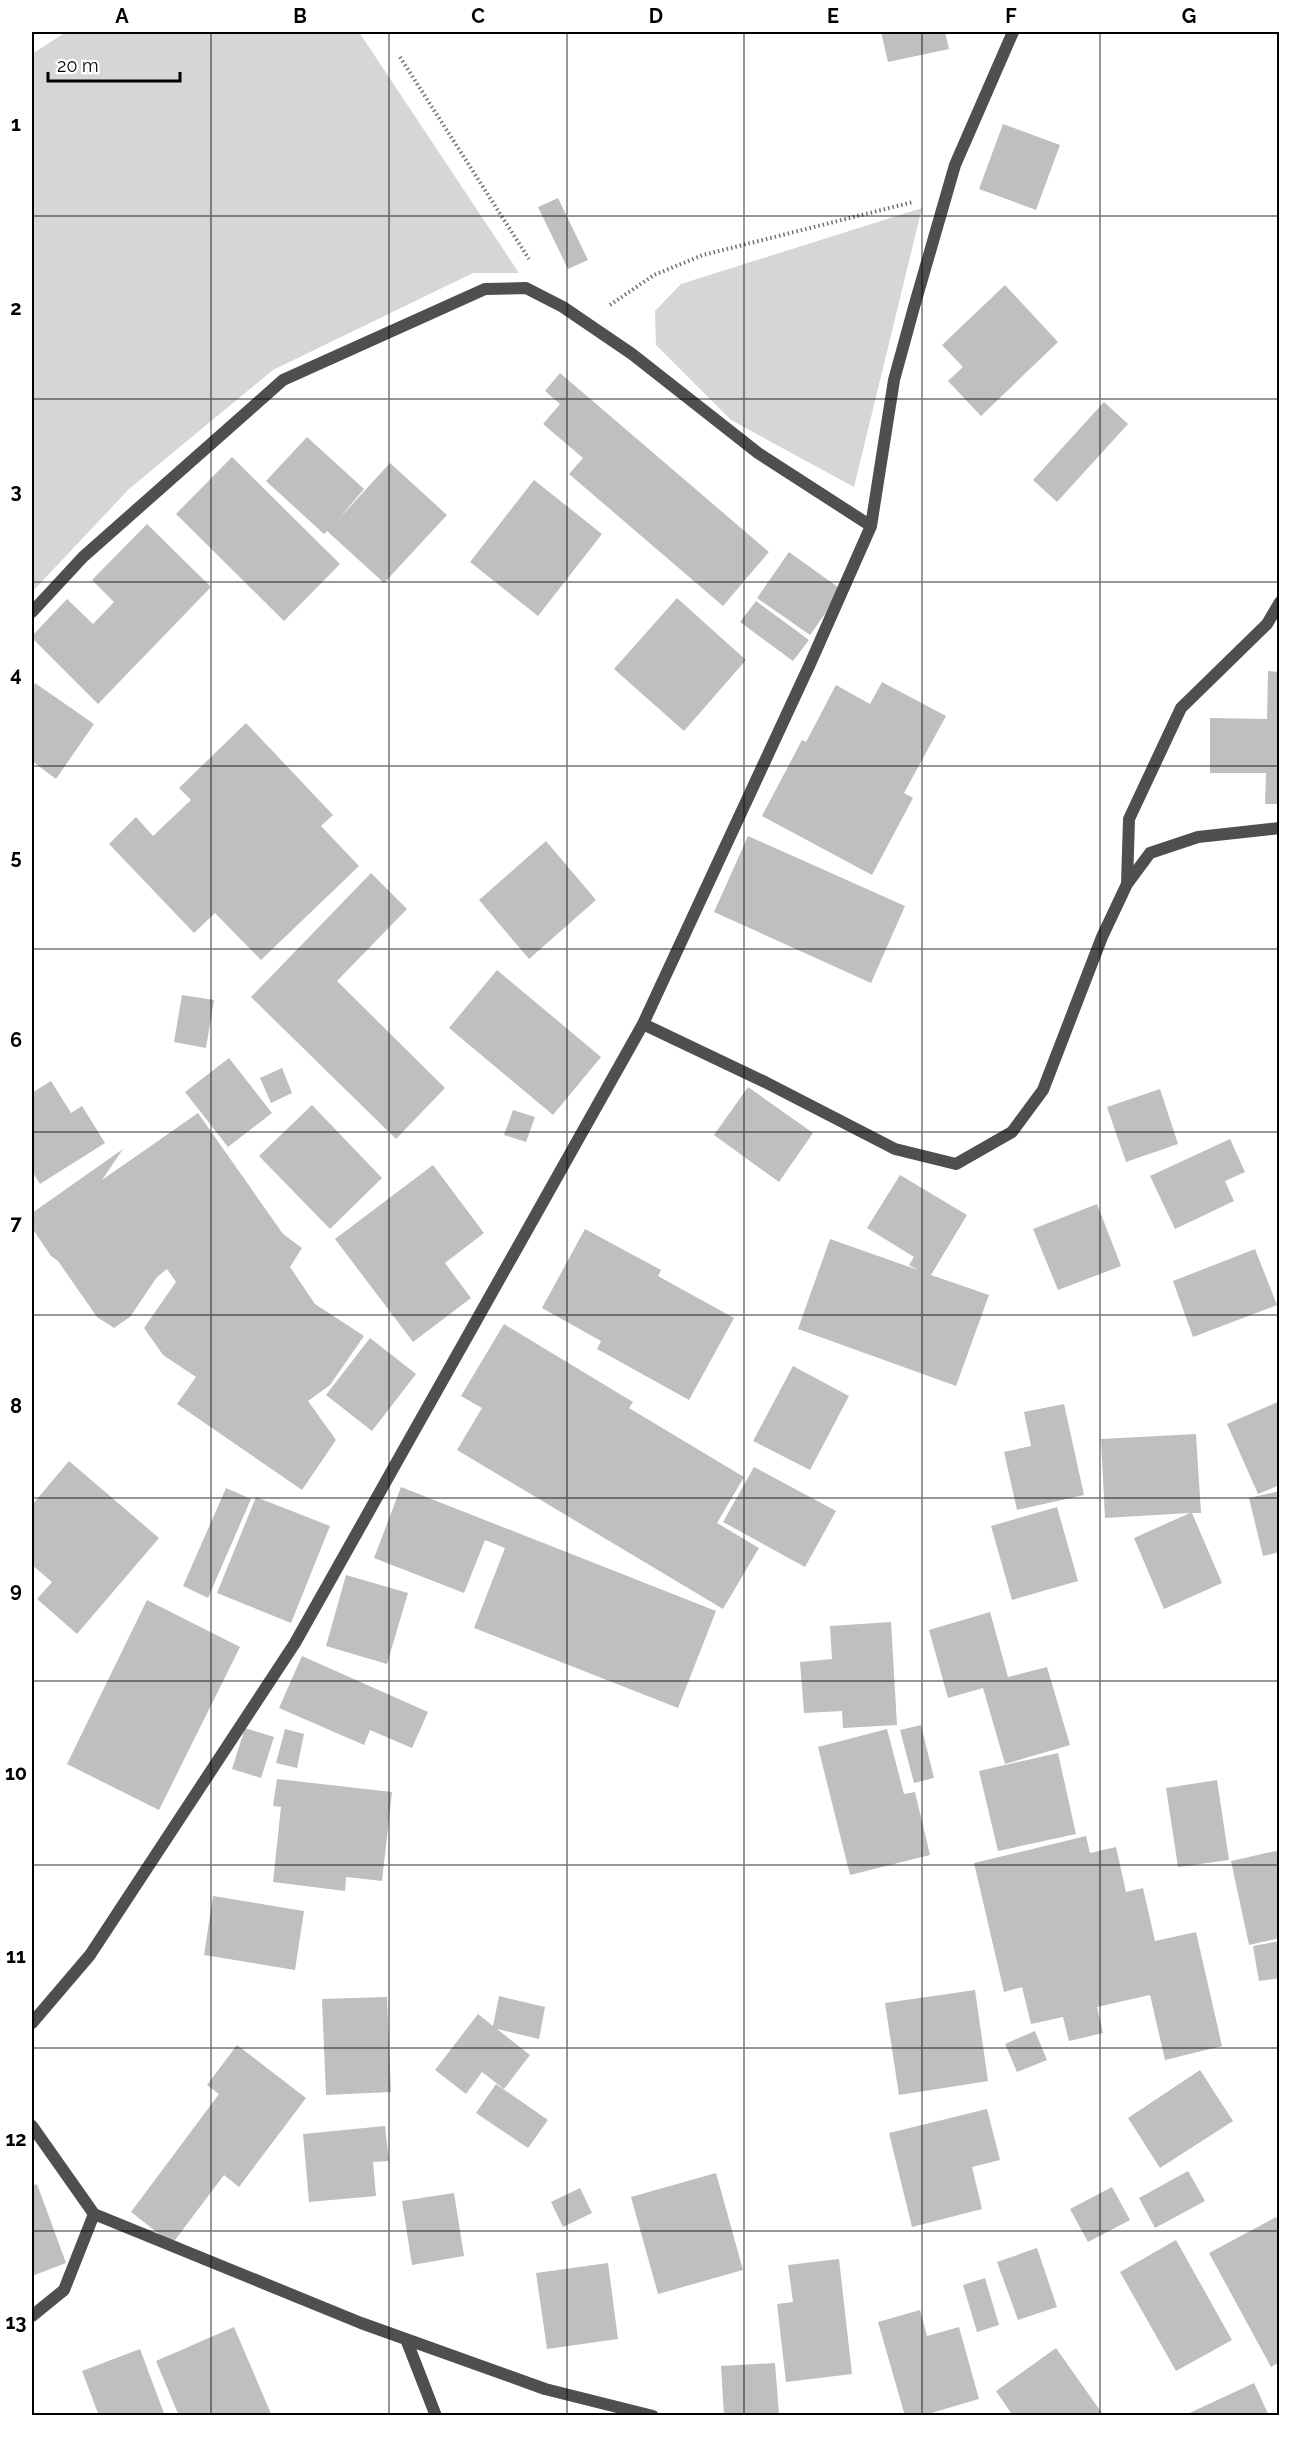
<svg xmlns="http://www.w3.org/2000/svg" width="1311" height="2447" font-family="Raleway,sans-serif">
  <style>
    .green { fill: #d6d6d6 }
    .building { fill: #bfbfbf }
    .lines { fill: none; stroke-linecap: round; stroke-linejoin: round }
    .path { stroke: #717171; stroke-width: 4; stroke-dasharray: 1.5 3; stroke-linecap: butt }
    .minor { stroke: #4f4f4f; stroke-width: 12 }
    .grid { fill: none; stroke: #000; stroke-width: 1.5; stroke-opacity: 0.55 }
    .neatline { fill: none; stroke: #000; stroke-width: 2 }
    .grid-label { font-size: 20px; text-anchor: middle; font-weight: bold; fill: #000 }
  </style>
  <rect width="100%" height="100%" fill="#fff"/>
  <path class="green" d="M 66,32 L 359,32 L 519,273 L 473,273 L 273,370 L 129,489 L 32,592 L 32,54 Z
    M 922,208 L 854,487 L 731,420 L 656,345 L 655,311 L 681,284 Z"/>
  <path class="building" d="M 881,32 L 945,32 L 949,49 L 888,62 Z
    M 1003,124 L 1060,145 L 1036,210 L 979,189 Z
    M 558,198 L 588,260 L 568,269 L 538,207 Z
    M 1005,285 L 1058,342 L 981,416 L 948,381 L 963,367 L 942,345 Z
    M 560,373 L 769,552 L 723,606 L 569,474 L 583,458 L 543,424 L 560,404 L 545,391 Z
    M 1104,402 L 1128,424 L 1057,502 L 1033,480 Z
    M 307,437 L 364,489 L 337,521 L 390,463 L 447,515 L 384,583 L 327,531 L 324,534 L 266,481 Z
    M 232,457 L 340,564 L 284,621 L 176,514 Z
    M 534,480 L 602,534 L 538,616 L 470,562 Z
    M 147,524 L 211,587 L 98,704 L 32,638 L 32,636 L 67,599 L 93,624 L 114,602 L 92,580 Z
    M 789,552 L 842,590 L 810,635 L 757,598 Z
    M 677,598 L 746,660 L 684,731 L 614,669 Z
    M 756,601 L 809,640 L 793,661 L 740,622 Z
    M 1268,671 L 1280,672 L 1280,804 L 1265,804 L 1266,773 L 1210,773 L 1210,718 L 1267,719 Z
    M 882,682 L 946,716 L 904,793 L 913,798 L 872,875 L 762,816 L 802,740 L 806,742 L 836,685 L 870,704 Z
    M 35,683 L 94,724 L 56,779 L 32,761 L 32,688 Z
    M 246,723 L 333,815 L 321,826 L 359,866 L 261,960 L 215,913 L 194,933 L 109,844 L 136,817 L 153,836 L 191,800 L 179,788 Z
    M 748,836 L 905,906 L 871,983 L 714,912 Z
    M 546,841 L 596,900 L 529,959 L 479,900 Z
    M 371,873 L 407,909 L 337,981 L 445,1088 L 396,1139 L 251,997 Z
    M 497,970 L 601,1057 L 553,1115 L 449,1028 Z
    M 182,995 L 214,1000 L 206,1048 L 174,1042 Z
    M 229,1058 L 272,1113 L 228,1147 L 185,1092 Z
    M 282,1068 L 292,1093 L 271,1103 L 260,1078 Z
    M 51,1081 L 71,1113 L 82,1106 L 105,1143 L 40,1184 L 32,1171 L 32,1093 Z
    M 748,1087 L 813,1133 L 779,1182 L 714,1135 Z
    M 1160,1089 L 1178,1144 L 1126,1162 L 1107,1107 Z
    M 312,1105 L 382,1178 L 330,1229 L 259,1156 Z
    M 513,1110 L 535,1117 L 526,1142 L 504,1135 Z
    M 198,1113 L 283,1234 L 302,1248 L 290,1267 L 315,1304 L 364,1336 L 330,1385 L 308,1401 L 336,1440 L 302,1490 L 177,1404 L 196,1377 L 163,1355 L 144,1328 L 176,1282 L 167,1269 L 157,1277 L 130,1317 L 114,1328 L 97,1317 L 58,1261 L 51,1256 L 32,1228 L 32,1213 L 123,1149 L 102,1180 Z
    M 1230,1139 L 1245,1172 L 1225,1181 L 1234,1201 L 1175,1229 L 1150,1176 Z
    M 433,1165 L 484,1233 L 445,1263 L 471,1298 L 413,1342 L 335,1239 Z
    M 900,1175 L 967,1215 L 931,1275 L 989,1295 L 956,1386 L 798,1329 L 830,1239 L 918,1270 L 909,1265 L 914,1257 L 867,1228 Z
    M 1097,1204 L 1121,1266 L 1058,1290 L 1033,1229 Z
    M 585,1229 L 661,1270 L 658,1276 L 734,1318 L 689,1400 L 597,1349 L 601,1341 L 542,1308 Z
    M 1255,1249 L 1277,1305 L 1193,1337 L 1173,1281 Z
    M 504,1324 L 633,1402 L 629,1408 L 744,1477 L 717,1523 L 759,1548 L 723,1609 L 457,1450 L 482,1408 L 461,1396 Z
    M 370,1338 L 416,1374 L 372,1431 L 326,1395 Z
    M 793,1366 L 849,1396 L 810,1470 L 753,1441 Z
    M 1280,1401 L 1280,1485 L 1258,1494 L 1227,1424 Z
    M 1064,1404 L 1084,1495 L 1017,1510 L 1004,1452 L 1031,1446 L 1024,1412 Z
    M 1196,1434 L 1201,1513 L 1192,1513 L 1222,1583 L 1164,1609 L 1134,1538 L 1190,1513 L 1105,1518 L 1101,1439 Z
    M 69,1461 L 159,1538 L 77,1634 L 37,1599 L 52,1582 L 32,1565 L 32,1505 Z
    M 754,1467 L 836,1511 L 805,1567 L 723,1522 Z
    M 401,1487 L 716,1611 L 678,1708 L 474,1628 L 505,1548 L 485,1540 L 464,1593 L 374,1558 Z
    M 226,1488 L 251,1499 L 208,1598 L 183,1586 Z
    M 1280,1491 L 1280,1552 L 1263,1556 L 1249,1498 Z
    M 256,1497 L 330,1526 L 291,1623 L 217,1593 Z
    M 1057,1507 L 1078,1581 L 1012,1600 L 991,1526 Z
    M 346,1575 L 408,1593 L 387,1664 L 326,1646 Z
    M 147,1600 L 240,1647 L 159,1810 L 67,1764 Z
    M 990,1612 L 1008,1677 L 1047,1667 L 1070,1745 L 1005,1764 L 983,1688 L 948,1698 L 929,1630 Z
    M 891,1622 L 897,1725 L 843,1728 L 842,1711 L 804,1713 L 800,1662 L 832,1659 L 830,1626 Z
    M 302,1656 L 428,1712 L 412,1748 L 370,1730 L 364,1745 L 279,1708 Z
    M 921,1725 L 934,1778 L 914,1783 L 900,1730 Z
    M 245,1728 L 274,1737 L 261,1778 L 232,1769 Z
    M 285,1729 L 304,1734 L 297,1768 L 276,1763 Z
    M 887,1729 L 904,1794 L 915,1792 L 930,1855 L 850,1875 L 818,1747 Z
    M 1058,1753 L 1076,1834 L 998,1851 L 979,1771 Z
    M 277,1779 L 392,1792 L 382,1881 L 346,1877 L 345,1891 L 273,1882 L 281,1807 L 273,1806 Z
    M 1217,1780 L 1229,1860 L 1178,1867 L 1166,1788 Z
    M 1086,1836 L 1090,1853 L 1116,1847 L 1126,1892 L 1143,1888 L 1155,1941 L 1196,1932 L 1222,2046 L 1165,2060 L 1150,1995 L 1097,2007 L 1103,2033 L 1069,2041 L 1063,2017 L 1031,2024 L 1022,1987 L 1004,1992 L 974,1863 Z
    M 1280,1850 L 1280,1938 L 1249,1945 L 1231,1861 Z
    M 213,1896 L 304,1911 L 295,1970 L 204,1955 Z
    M 1280,1941 L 1280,1978 L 1259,1981 L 1253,1946 Z
    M 975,1990 L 988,2081 L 899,2095 L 885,2003 Z
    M 499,1996 L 545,2007 L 539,2039 L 497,2029 L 530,2055 L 504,2089 L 482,2072 L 466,2094 L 435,2070 L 478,2014 L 493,2026 Z
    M 387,1997 L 391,2092 L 326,2095 L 322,1999 Z
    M 1035,2031 L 1047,2060 L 1017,2072 L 1005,2044 Z
    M 237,2045 L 306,2098 L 239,2187 L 224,2175 L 172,2244 L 131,2212 L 219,2094 L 207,2085 Z
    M 1200,2070 L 1233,2121 L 1160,2168 L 1128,2118 Z
    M 496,2084 L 548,2120 L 528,2148 L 476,2113 Z
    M 987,2109 L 1000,2160 L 972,2167 L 982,2209 L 912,2227 L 889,2133 Z
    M 385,2126 L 389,2161 L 373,2162 L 376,2196 L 309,2202 L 303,2134 Z
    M 1188,2171 L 1205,2201 L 1155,2228 L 1139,2198 Z
    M 716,2173 L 743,2270 L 658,2294 L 631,2197 Z
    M 37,2184 L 66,2263 L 32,2276 L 32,2186 Z
    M 1112,2187 L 1130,2220 L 1088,2242 L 1070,2209 Z
    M 580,2188 L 592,2213 L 563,2227 L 551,2202 Z
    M 454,2193 L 464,2256 L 412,2265 L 402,2201 Z
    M 1276,2217 L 1280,2223 L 1280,2362 L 1271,2367 L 1209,2253 Z
    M 1176,2240 L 1232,2340 L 1176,2371 L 1120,2272 Z
    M 1037,2248 L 1057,2307 L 1018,2320 L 997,2262 Z
    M 839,2259 L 852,2374 L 786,2382 L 777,2304 L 793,2302 L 788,2265 Z
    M 608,2263 L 618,2339 L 547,2349 L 536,2273 Z
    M 985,2278 L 999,2325 L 977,2332 L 963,2285 Z
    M 920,2310 L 927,2336 L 959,2327 L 979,2399 L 921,2416 L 905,2416 L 878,2322 Z
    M 234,2327 L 272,2416 L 179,2416 L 156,2361 Z
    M 1056,2348 L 1104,2416 L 1013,2416 L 996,2391 Z
    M 140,2349 L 165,2416 L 99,2416 L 82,2371 Z
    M 775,2363 L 779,2414 L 724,2416 L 721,2366 Z
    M 1254,2383 L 1269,2416 L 1183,2416 Z"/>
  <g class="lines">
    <path class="path" d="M 400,57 L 529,259
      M 610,305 L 654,275 L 703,255 L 913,202"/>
    <path class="minor" d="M 32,612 L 83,557 L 283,380 L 485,289 L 526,288 L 563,307 L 632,354 L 758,453 L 871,526
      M 1127,884 L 1129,819 L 1181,708 L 1267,624 L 1280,602
      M 643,1024 L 765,1082 L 895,1149 L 956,1164 L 1012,1132 L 1043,1090 L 1102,937 L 1127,884 L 1150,853 L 1198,837 L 1280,828
      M 32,2023 L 90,1955 L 295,1643 L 643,1024 L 810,664 L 871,526 L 894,380 L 914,307 L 955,165 L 1013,32
      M 32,2126 L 94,2214 L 64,2290 L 32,2316
      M 94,2214 L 361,2323 L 545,2389 L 653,2416
      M 406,2339 L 436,2416"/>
  </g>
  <path class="grid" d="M 211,32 L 211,2416M 389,32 L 389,2416M 567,32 L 567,2416M 744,32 L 744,2416M 922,32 L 922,2416M 1100,32 L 1100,2416M 32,216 L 1280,216M 32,399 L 1280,399M 32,582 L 1280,582M 32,766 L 1280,766M 32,949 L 1280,949M 32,1132 L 1280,1132M 32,1315 L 1280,1315M 32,1498 L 1280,1498M 32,1681 L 1280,1681M 32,1865 L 1280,1865M 32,2048 L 1280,2048M 32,2231 L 1280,2231"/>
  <rect width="1311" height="2447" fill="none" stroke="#ffffff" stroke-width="66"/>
  <path d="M48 72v9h132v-9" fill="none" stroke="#000000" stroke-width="3"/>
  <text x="57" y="72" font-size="18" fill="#000000" stroke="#ffffff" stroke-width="4.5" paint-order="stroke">20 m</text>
  <rect x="33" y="33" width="1245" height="2381" class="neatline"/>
  <g class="grid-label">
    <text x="122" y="23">A</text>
    <text x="300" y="23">B</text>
    <text x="478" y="23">C</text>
    <text x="656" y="23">D</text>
    <text x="833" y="23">E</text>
    <text x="1011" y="23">F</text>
    <text x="1189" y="23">G</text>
    <text x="16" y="131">1</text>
    <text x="16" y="315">2</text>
    <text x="16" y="498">3</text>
    <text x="16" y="681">4</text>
    <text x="16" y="864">5</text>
    <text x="16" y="1047">6</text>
    <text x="16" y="1230">7</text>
    <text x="16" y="1413">8</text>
    <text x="16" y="1597">9</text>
    <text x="16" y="1780">10</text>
    <text x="16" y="1963">11</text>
    <text x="16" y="2146">12</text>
    <text x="16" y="2329">13</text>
  </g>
</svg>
